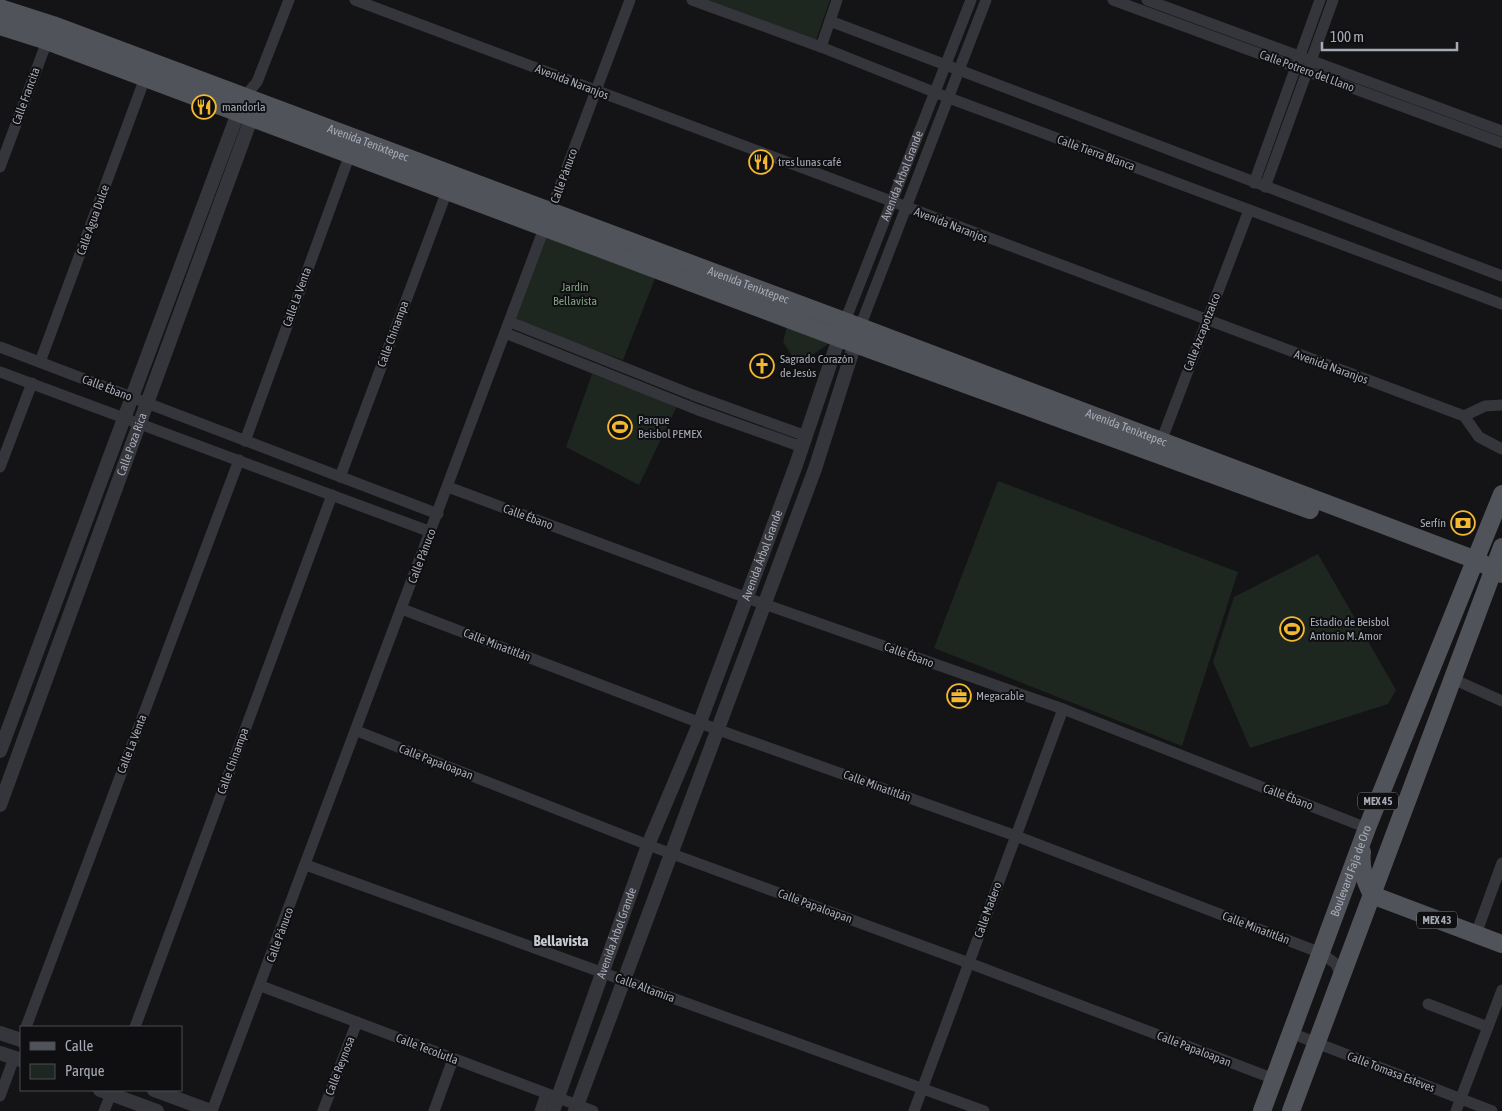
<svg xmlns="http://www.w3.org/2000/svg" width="1502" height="1111" font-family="'Asap Condensed',sans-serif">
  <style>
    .green { fill: #1e2620 }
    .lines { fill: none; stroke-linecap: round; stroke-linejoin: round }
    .minor { stroke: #35363b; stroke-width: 11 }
    .tertiary { stroke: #35363b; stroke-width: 14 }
    .primary { stroke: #51535a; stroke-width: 18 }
    .labels { text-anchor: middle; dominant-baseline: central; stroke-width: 4; stroke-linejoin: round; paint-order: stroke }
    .shield { fill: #0f0f11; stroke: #797c84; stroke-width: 1 }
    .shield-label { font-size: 11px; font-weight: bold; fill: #a6aab6 }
    .street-label { font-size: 12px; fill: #a6aab6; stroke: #0f0f11 }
    .poi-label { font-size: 12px; fill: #a6aab6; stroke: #0f0f11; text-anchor: start }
    .park-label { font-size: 12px; fill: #7da181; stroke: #0f0f11 }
    .quarter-label { font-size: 15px; font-weight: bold; fill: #c7cad2; stroke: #0f0f11 }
  </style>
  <rect width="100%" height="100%" fill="#141416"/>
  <path class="green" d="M 707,0 L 830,0 L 816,40 Z
    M 546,233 L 656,276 L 623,360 L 513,321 Z
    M 787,326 L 831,342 L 798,365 L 783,342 Z
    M 592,374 L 677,406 L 639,485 L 566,447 Z
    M 998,481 L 1238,572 L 1182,746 L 934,648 Z
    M 1318,554 L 1396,690 L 1388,704 L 1250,748 L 1213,662 L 1234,597 Z"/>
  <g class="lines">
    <g class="minor">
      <path d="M 355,0 L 1464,416 L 1479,437 L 1502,449"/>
      <path d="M 692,0 L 821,47 L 949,98 L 1502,304"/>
      <path d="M 1113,0 L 1502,143"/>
      <path d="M 1147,0 L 1502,131"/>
      <path d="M 830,21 L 1502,276"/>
      <path d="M 821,47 L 837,0"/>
      <path d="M 244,97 L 257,82 L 289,0"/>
      <path d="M 0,167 L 49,36"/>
      <path d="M 1254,183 L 1320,0"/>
      <path d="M 1265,187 L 1333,0"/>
      <path id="s1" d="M 845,321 L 971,0"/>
      <path d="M 510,322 L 693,395 L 806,436"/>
      <path d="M 860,327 L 986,0"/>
      <path d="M 505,333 L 698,410 L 802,447"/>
      <path d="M 0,347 L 438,514"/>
      <path d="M 40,362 L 145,78"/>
      <path d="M 0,372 L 431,532"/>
      <path d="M 1464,416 L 1485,406 L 1502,405"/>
      <path d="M 245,441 L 350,154"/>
      <path d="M 1159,447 L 1249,210"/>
      <path d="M 0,467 L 32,383"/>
      <path d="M 340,477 L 447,191"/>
      <path d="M 448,487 L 747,598 L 1063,709 L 1367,828"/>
      <path d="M 402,609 L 716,729 L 1016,836 L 1321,953 L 1336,964 L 1341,977"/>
      <path d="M 1453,679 L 1502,701"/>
      <path d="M 357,731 L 648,845 L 969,963 L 1274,1079"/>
      <path d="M 306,865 L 984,1111"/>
      <path d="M 1476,934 L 1502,863"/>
      <path d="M 261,986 L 593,1111"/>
      <path d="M 1428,1004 L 1488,1027"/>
      <path d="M 26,1027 L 239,460"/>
      <path d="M 135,1027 L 332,495"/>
      <path d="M 1291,1033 L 1492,1111"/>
      <path d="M 0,1096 L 14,1058"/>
      <path d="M 104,1111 L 111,1094"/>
      <path d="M 212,1111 L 630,0"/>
      <path d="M 323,1111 L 357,1022"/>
      <path d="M 434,1111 L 453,1059"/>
      <path d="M 540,1111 L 546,1094"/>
      <path d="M 914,1111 L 1063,709"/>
      <path d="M 1456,1111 L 1502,990"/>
    </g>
    <g class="tertiary">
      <path d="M 0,751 L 241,105"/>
      <path id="s2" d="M 0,805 L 255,108"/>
      <path d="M 0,1033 L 21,1040"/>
      <path d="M 0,1053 L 21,1060"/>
      <path d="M 100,1090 L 157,1111"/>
      <path d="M 154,1090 L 211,1111"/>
      <path id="s3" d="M 553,1111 L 648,845 L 700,722 L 796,465 L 842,329"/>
      <path d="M 575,1111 L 815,469 L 858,334"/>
    </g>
    <g class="primary">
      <path id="s4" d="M 0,8 L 53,25 L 860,327 L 1476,560 L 1502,574"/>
      <path d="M 0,26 L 47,41 L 839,338 L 1310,510"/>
      <path d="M 1362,852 C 1360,868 1365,881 1372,895 L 1502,944"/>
      <path id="s5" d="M 1262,1111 L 1367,828 L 1502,494"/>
      <path d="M 1291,1111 L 1502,547"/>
    </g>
  </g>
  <defs>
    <g id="restaurant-ring" transform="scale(1.25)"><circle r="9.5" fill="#0f0f11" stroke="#f2b831" stroke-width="1.5"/><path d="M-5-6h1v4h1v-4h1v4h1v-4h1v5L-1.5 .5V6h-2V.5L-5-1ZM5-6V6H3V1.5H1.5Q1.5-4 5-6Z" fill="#f2b831"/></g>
    <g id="church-ring" transform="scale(1.25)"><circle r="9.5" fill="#0f0f11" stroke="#f2b831" stroke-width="1.5"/><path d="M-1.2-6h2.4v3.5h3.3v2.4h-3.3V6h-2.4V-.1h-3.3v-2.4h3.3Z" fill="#f2b831"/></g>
    <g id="stadium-ring" transform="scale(1.25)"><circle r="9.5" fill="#0f0f11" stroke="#f2b831" stroke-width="1.5"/><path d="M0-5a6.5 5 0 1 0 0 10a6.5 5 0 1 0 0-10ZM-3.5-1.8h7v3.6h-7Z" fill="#f2b831"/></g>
    <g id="bank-ring" transform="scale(1.25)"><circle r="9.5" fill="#0f0f11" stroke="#f2b831" stroke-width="1.5"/><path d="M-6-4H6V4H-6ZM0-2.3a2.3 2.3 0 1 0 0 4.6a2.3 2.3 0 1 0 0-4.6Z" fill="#f2b831"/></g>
    <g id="office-ring" transform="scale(1.25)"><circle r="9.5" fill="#0f0f11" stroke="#f2b831" stroke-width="1.5"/><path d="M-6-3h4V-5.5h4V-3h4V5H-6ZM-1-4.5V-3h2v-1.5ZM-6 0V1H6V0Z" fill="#f2b831"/></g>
  </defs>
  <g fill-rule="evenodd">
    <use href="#restaurant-ring" x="204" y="107"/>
    <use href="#restaurant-ring" x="761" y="162"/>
    <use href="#church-ring" x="762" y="366"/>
    <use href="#stadium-ring" x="620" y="427"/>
    <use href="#bank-ring" x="1463" y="523"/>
    <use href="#stadium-ring" x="1292" y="629"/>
    <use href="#office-ring" x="959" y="696"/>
  </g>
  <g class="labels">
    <g class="shield">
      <rect x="1358" y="792.5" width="40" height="17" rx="4"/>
      <rect x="1417" y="911.5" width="40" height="17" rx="4"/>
    </g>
    <g class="shield-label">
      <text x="1378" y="801">MEX 45</text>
      <text x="1437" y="920">MEX 43</text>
    </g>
    <g class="street-label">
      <text transform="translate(1307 71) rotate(20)">Calle Potrero del Llano</text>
      <text transform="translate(572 82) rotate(21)">Avenida Naranjos</text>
      <text transform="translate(26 96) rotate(-70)">Calle Francita</text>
      <text stroke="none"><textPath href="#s4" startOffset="392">Avenida Tenixtepec</textPath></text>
      <text transform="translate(1096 153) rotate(20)">Calle Tierra Blanca</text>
      <text transform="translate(564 176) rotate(-70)">Calle Pánuco</text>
      <text stroke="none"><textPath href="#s1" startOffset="156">Avenida Árbol Grande</textPath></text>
      <text transform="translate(93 220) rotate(-70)">Calle Agua Dulce</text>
      <text transform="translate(951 225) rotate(21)">Avenida Naranjos</text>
      <text stroke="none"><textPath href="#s4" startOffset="798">Avenida Tenixtepec</textPath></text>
      <text transform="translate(297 297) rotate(-70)">Calle La Venta</text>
      <text transform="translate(1202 332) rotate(-69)">Calle Azcapotzalco</text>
      <text transform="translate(393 334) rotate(-70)">Calle Chinampa</text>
      <text transform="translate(1331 367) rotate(20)">Avenida Naranjos</text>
      <text transform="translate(107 388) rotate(21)">Calle Ébano</text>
      <text stroke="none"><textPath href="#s4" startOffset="1202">Avenida Tenixtepec</textPath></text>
      <text stroke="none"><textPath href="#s2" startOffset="384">Calle Poza Rica</textPath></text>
      <text transform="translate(528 517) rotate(20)">Calle Ébano</text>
      <text transform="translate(422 556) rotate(-69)">Calle Pánuco</text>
      <text stroke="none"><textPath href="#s3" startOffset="594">Avenida Árbol Grande</textPath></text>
      <text transform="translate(497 645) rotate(21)">Calle Minatitlán</text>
      <text transform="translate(909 655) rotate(20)">Calle Ébano</text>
      <text transform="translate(132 744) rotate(-69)">Calle La Venta</text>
      <text transform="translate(233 761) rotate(-70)">Calle Chinampa</text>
      <text transform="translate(436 762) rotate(21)">Calle Papaloapan</text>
      <text transform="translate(877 786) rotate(20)">Calle Minatitlán</text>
      <text transform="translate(1288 797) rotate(21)">Calle Ébano</text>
      <text stroke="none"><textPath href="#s5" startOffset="256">Boulevard Faja de Oro</textPath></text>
      <text transform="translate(815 906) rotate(20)">Calle Papaloapan</text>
      <text transform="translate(988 910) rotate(-70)">Calle Madero</text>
      <text transform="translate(1256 928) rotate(21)">Calle Minatitlán</text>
      <text stroke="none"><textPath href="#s3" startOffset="189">Avenida Árbol Grande</textPath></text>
      <text transform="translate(280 935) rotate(-70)">Calle Pánuco</text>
      <text transform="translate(645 988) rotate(20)">Calle Altamira</text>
      <text transform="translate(427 1049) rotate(21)">Calle Tecolutla</text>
      <text transform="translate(1194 1049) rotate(21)">Calle Papaloapan</text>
      <text transform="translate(340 1066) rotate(-69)">Calle Reynosa</text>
      <text transform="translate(1391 1072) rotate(21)">Calle Tomasa Esteves</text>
    </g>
    <g class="poi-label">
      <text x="222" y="107">mandorla</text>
      <text x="778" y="162">tres lunas café</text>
      <text x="780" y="359">Sagrado Corazón<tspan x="780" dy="14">de Jesús</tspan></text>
      <text x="638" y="420">Parque<tspan x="638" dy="14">Beisbol PEMEX</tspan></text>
      <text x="1446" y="523" text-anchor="end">Serfín</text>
      <text x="1310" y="622">Estadio de Beisbol<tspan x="1310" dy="14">Antonio M. Amor</tspan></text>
      <text x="976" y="696">Megacable</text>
    </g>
    <g class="park-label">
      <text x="575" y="287">Jardín<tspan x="575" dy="14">Bellavista</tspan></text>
    </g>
    <g class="quarter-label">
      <text x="561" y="940">Bellavista</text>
    </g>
  </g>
  <rect x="20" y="1026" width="162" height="65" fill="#0f0f11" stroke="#4b4d53"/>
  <rect x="30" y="1042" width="25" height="8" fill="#51535a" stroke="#4b4d53"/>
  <text x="65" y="1051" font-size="15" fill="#a6aab6">Calle</text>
  <rect x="30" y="1064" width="25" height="15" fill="#1e2620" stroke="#4b4d53"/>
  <text x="65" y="1076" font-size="15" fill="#a6aab6">Parque</text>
  <path d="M1322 42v8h135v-8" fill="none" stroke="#a6aab6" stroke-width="2.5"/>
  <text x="1330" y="42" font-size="15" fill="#a6aab6" stroke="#0f0f11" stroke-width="4" paint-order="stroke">100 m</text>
</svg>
